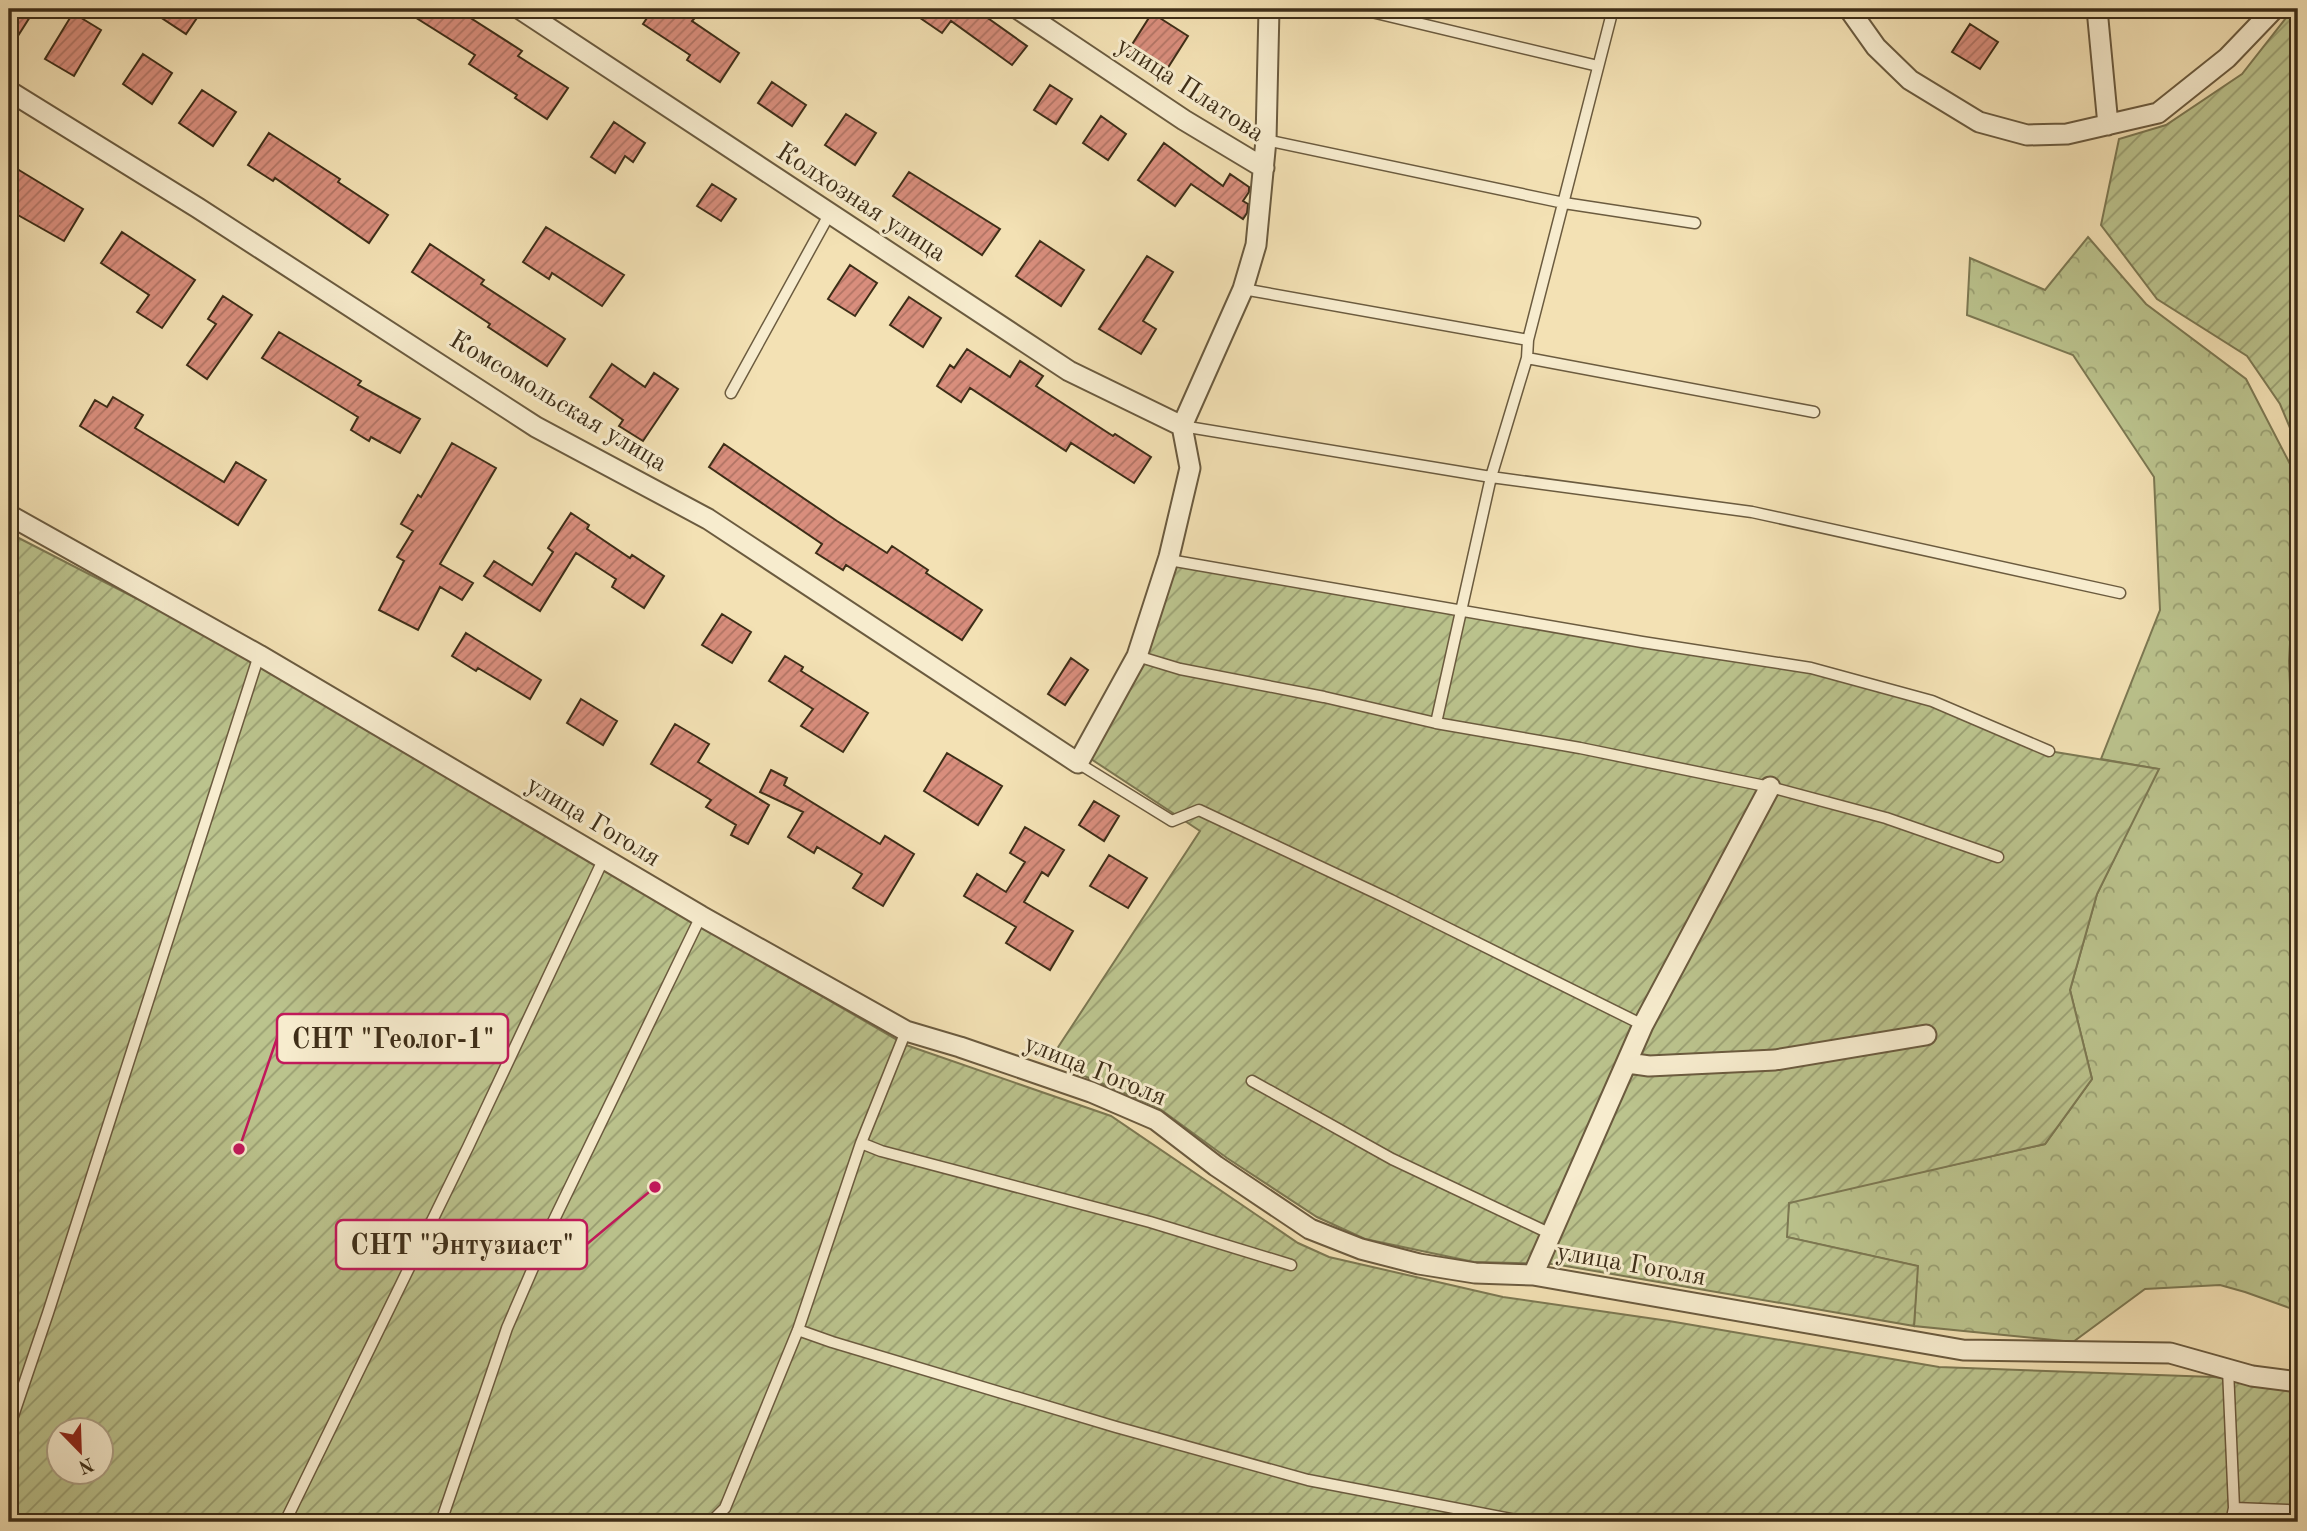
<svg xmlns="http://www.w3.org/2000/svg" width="2307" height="1531" font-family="'Old Standard TT',serif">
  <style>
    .forest { fill: url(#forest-crowns); stroke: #7c7852; stroke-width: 2 }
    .garden { fill: url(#garden-furrows); stroke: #7c7852; stroke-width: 2; fill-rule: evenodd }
    .building { fill: url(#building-hatch); stroke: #3e2e18; stroke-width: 2 }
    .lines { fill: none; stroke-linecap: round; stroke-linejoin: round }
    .lane-casing { stroke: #6b5b3f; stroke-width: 13 }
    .street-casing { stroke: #6b5b3f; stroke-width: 23 }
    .lane { stroke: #f7ecce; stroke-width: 10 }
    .street { stroke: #f7ecce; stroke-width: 19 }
    .labels { text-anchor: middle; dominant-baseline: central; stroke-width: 6; stroke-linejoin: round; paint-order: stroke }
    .street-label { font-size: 26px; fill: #3e2e18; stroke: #f7ecce }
    .leader { fill: none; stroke: #c2185b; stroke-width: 2.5 }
    .callout-dot { fill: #c2185b; stroke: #f7ecce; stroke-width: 2.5 }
    .callout { fill: #f7ecce; stroke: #c2185b; stroke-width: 2.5 }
    .callout-label { font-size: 28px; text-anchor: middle; font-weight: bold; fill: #3e2e18 }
  </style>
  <defs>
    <pattern id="forest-crowns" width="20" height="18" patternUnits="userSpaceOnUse" patternTransform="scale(1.75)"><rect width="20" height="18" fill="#bbc38d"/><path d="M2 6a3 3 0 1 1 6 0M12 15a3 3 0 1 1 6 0" fill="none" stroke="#999f72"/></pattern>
    <pattern id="garden-furrows" width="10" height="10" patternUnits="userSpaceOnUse" patternTransform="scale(1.75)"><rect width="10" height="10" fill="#bbc38d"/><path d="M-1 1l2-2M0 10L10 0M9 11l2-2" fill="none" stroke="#999f72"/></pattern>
    <pattern id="building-hatch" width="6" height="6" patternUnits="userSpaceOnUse" patternTransform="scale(1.75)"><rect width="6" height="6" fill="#d98e7d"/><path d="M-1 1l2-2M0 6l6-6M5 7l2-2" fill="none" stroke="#b17465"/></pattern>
  </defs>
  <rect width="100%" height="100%" fill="#f3e1b4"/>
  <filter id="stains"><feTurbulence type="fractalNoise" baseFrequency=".00286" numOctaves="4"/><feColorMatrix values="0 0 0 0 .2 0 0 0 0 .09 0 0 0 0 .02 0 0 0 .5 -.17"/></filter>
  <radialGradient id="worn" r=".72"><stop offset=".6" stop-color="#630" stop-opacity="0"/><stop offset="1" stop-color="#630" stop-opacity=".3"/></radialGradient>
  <path class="forest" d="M 2088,237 L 2146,304 L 2246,379 L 2290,464 L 2296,540 L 2289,661 L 2295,803 L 2298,823 L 2298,1311 L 2245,1292 L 2220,1285 L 2145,1289 L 2073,1342 L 1914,1326 L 1917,1266 L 1786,1237 L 1789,1202 L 2045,1144 L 2092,1079 L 2070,990 L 2097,894 L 2158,769 L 2101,759 L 2160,610 L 2154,477 L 2073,355 L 1967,315 L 1970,258 L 2045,290 Z"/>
  <path class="garden" d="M 2293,9 L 2298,9 L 2298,447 L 2280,404 L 2247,356 L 2157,299 L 2101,225 L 2119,139 L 2166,125 L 2242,74 Z
    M 9,533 L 268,666 L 601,868 L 906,1045 L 1111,1116 L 1298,1243 L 1329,1257 L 1503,1297 L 1669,1321 L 1939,1367 L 2214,1377 L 2298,1389 L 2298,1522 L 9,1522 ZM 60,1430 L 102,1430 L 102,1472 L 60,1472 Z
    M 1175,561 L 1811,668 L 1932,701 L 2049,751 L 2159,769 L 2097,894 L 2070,990 L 2092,1079 L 2045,1144 L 1789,1203 L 1787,1237 L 1918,1266 L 1914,1326 L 1554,1264 L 1474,1262 L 1365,1239 L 1317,1217 L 1227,1158 L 1157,1107 L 1049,1061 L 1200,831 L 1091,759 Z"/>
  <path class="building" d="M 9,9 L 35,9 L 9,50 Z
    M 148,9 L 203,9 L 186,34 Z
    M 402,9 L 471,9 L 466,15 L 522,51 L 518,56 L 568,88 L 547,119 L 515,98 L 517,95 L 469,64 L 475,55 Z
    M 653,9 L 679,9 L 694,19 L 692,21 L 739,53 L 720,82 L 687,60 L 690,55 L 643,24 Z
    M 907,9 L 975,9 L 1027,46 L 1012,65 L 951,21 L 942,33 Z
    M 73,13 L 101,30 L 74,76 L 45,59 Z
    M 1152,13 L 1188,36 L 1162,77 L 1126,54 Z
    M 1970,24 L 1998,42 L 1980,69 L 1952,52 Z
    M 143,54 L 172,73 L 152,104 L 123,84 Z
    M 772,82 L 806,105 L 792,126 L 758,103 Z
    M 1050,85 L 1072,99 L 1056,124 L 1034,110 Z
    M 202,90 L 236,112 L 213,146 L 179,123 Z
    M 846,114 L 876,133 L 855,165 L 825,145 Z
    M 1101,116 L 1126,134 L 1108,160 L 1083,143 Z
    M 614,122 L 645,143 L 633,162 L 625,156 L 615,173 L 591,157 Z
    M 269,133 L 340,179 L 338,182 L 388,215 L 369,243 L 275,178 L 273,181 L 248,165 Z
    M 1164,143 L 1223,186 L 1230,174 L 1249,187 L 1249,192 L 1243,201 L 1248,204 L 1247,213 L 1243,219 L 1191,184 L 1175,206 L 1138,180 Z
    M 9,164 L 83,209 L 64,241 L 9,210 Z
    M 909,172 L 1000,229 L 982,255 L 893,196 Z
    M 712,184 L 736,199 L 721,221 L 697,206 Z
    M 546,227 L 624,275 L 602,306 L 552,273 L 549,279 L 523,262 Z
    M 122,232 L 195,280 L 162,328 L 137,312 L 149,295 L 101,263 Z
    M 1040,241 L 1084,270 L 1061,306 L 1016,276 Z
    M 430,244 L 484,280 L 481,284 L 565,339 L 547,366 L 488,327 L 490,324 L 412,272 Z
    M 1147,256 L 1173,272 L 1143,321 L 1156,329 L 1141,354 L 1099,329 Z
    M 850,265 L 877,283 L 855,316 L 828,299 Z
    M 223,296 L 252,315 L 207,379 L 187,365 L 216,324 L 208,319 Z
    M 909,297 L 941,318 L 923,347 L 890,325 Z
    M 279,332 L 361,381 L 358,385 L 420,419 L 400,453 L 371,437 L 369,441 L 351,430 L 358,417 L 262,358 Z
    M 967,349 L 1010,377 L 1020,361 L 1043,376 L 1036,386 L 1113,436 L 1115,434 L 1151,457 L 1134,483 L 1071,443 L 1066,451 L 970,388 L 961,402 L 937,386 L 950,365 L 954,368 Z
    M 612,364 L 645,387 L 654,373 L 678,389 L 643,441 L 619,426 L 623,420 L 590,397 Z
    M 113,397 L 143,415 L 135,428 L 224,482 L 236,462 L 266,480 L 238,525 L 80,426 L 95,400 L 107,407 Z
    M 452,443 L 496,468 L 440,564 L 473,583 L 462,600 L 440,587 L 418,630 L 379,610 L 404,561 L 397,557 L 413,531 L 401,524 L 418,495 L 421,497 Z
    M 724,444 L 837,521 L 887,553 L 892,546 L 928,570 L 926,573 L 982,610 L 962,640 L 846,565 L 843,570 L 816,553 L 822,544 L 709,467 Z
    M 571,513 L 589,525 L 587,529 L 630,558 L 632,555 L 664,576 L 644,608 L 612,587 L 616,579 L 576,553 L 540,611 L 484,576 L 494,561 L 532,585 L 553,552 L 548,548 Z
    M 722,614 L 751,632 L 732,663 L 702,645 Z
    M 466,633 L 541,680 L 530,699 L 478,668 L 476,671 L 452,656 Z
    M 785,656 L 803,667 L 801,671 L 868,713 L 843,752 L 801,726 L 813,709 L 769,681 Z
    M 1071,658 L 1088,670 L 1065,705 L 1048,694 Z
    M 581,699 L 617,721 L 603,745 L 567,723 Z
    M 675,724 L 709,744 L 698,762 L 769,805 L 748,844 L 731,835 L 736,825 L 706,807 L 711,800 L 651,764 Z
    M 947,753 L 1002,786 L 978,825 L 924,791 Z
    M 771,770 L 787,778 L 784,785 L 880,844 L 885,836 L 914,854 L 883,906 L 853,888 L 862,874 L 817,847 L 814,853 L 788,837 L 803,812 L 760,792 Z
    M 1094,801 L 1119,816 L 1104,841 L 1079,825 Z
    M 1025,827 L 1064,850 L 1048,876 L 1042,872 L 1024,902 L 1073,931 L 1050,970 L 1006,943 L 1016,927 L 964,896 L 977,874 L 1006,892 L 1025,862 L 1010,853 Z
    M 1109,855 L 1147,878 L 1128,908 L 1090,886 Z"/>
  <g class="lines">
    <g class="lane-casing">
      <path id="lane" d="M 1359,9 L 1598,66
        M 1266,140 L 1564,203 L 1695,223
        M 1243,289 L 1528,340
        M 1527,358 L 1814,412
        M 731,393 L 830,213
        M 1182,426 L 1491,477 L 1752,512 L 2120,593
        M 1175,561 L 1642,642 L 1811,668 L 1932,701 L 2049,751
        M 1137,656 L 1180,669 L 1324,697 L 1436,723 L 1580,748 L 1770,787 L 1886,818 L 1998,857
        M 1436,723 L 1491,477 L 1527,358 L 1528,340 L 1613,9
        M 1078,763 L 1172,821 L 1199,810 L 1391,900 L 1643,1025
        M 1252,1081 L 1392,1159 L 1551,1234
        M 861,1143 L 881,1151 L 1150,1222 L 1291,1265
        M 798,1330 L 832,1342 L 1116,1427 L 1308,1480 L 1527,1522
        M 2228,1369 L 2234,1508 L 2231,1522
        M 9,1428 L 48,1313 L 259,655
        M 2234,1508 L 2287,1510 L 2298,1512
        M 285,1522 L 468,1147 L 604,858
        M 441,1522 L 507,1328 L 552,1224 L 701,916
        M 711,1522 L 725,1508 L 798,1330 L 861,1143 L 906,1031"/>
    </g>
    <g class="street-casing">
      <path id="street" d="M 520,9 L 1069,371 L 1182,426
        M 1018,9 L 1184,120 L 1264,168
        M 1849,9 L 1876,47 L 1910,80 L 1979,122 L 2027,135 L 2067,134 L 2158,113 L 2227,58 L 2274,9
        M 2097,9 L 2108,125
        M 9,91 L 198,208 L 536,427 L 708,519 L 1078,763 L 1137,656 L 1169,557 L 1190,468 L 1182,426 L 1243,289 L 1256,245 L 1266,140 L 1269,9
        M 9,515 L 259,655 L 701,916 L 906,1031 L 960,1047 L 1091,1092 L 1156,1120 L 1216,1166 L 1310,1229 L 1361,1249 L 1419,1264 L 1475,1273 L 1533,1275 L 1963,1350 L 2170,1353 L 2252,1376 L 2298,1382
        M 1628,1063 L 1649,1066 L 1775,1060 L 1926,1035
        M 1533,1275 L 1643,1025 L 1770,787"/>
    </g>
    <use href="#lane" class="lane"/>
    <use href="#street" class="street"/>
  </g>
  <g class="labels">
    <g class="street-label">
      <text transform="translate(1190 90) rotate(33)">улица Платова</text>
      <text transform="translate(861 203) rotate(33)">Колхозная улица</text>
      <text transform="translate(558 402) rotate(31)">Комсомольская улица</text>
      <text transform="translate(593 822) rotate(31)">улица Гоголя</text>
      <text transform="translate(1095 1071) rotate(22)">улица Гоголя</text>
      <text transform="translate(1631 1265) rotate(10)">улица Гоголя</text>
    </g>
  </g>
  <path class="leader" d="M239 1149L277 1038M655 1187L587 1244"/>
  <g class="callout-dot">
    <circle cx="239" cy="1149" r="7"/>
    <circle cx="655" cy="1187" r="7"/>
  </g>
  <g class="callout">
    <rect x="277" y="1014" width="231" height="49" rx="7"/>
    <rect x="336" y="1220" width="251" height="49" rx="7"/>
  </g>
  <g class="callout-label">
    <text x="393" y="1048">СНТ "Геолог-1"</text>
    <text x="462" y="1254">СНТ "Энтузиаст"</text>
  </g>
  <rect width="2307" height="1531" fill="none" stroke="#f3e1b4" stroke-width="35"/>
  <rect x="10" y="10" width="2286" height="1510" fill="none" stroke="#3e2e18" stroke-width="3.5"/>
  <rect x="18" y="18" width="2272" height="1496" fill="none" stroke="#3e2e18" stroke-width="2"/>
  <g transform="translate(80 1451) rotate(157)"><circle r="33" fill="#f7ecce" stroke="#ada085" stroke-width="2"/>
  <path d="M0-5L12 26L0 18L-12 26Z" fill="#8f2418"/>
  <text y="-10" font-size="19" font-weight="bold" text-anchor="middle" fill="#3e2e18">N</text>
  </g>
  <rect width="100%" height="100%" filter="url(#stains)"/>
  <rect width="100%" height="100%" fill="url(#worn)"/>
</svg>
